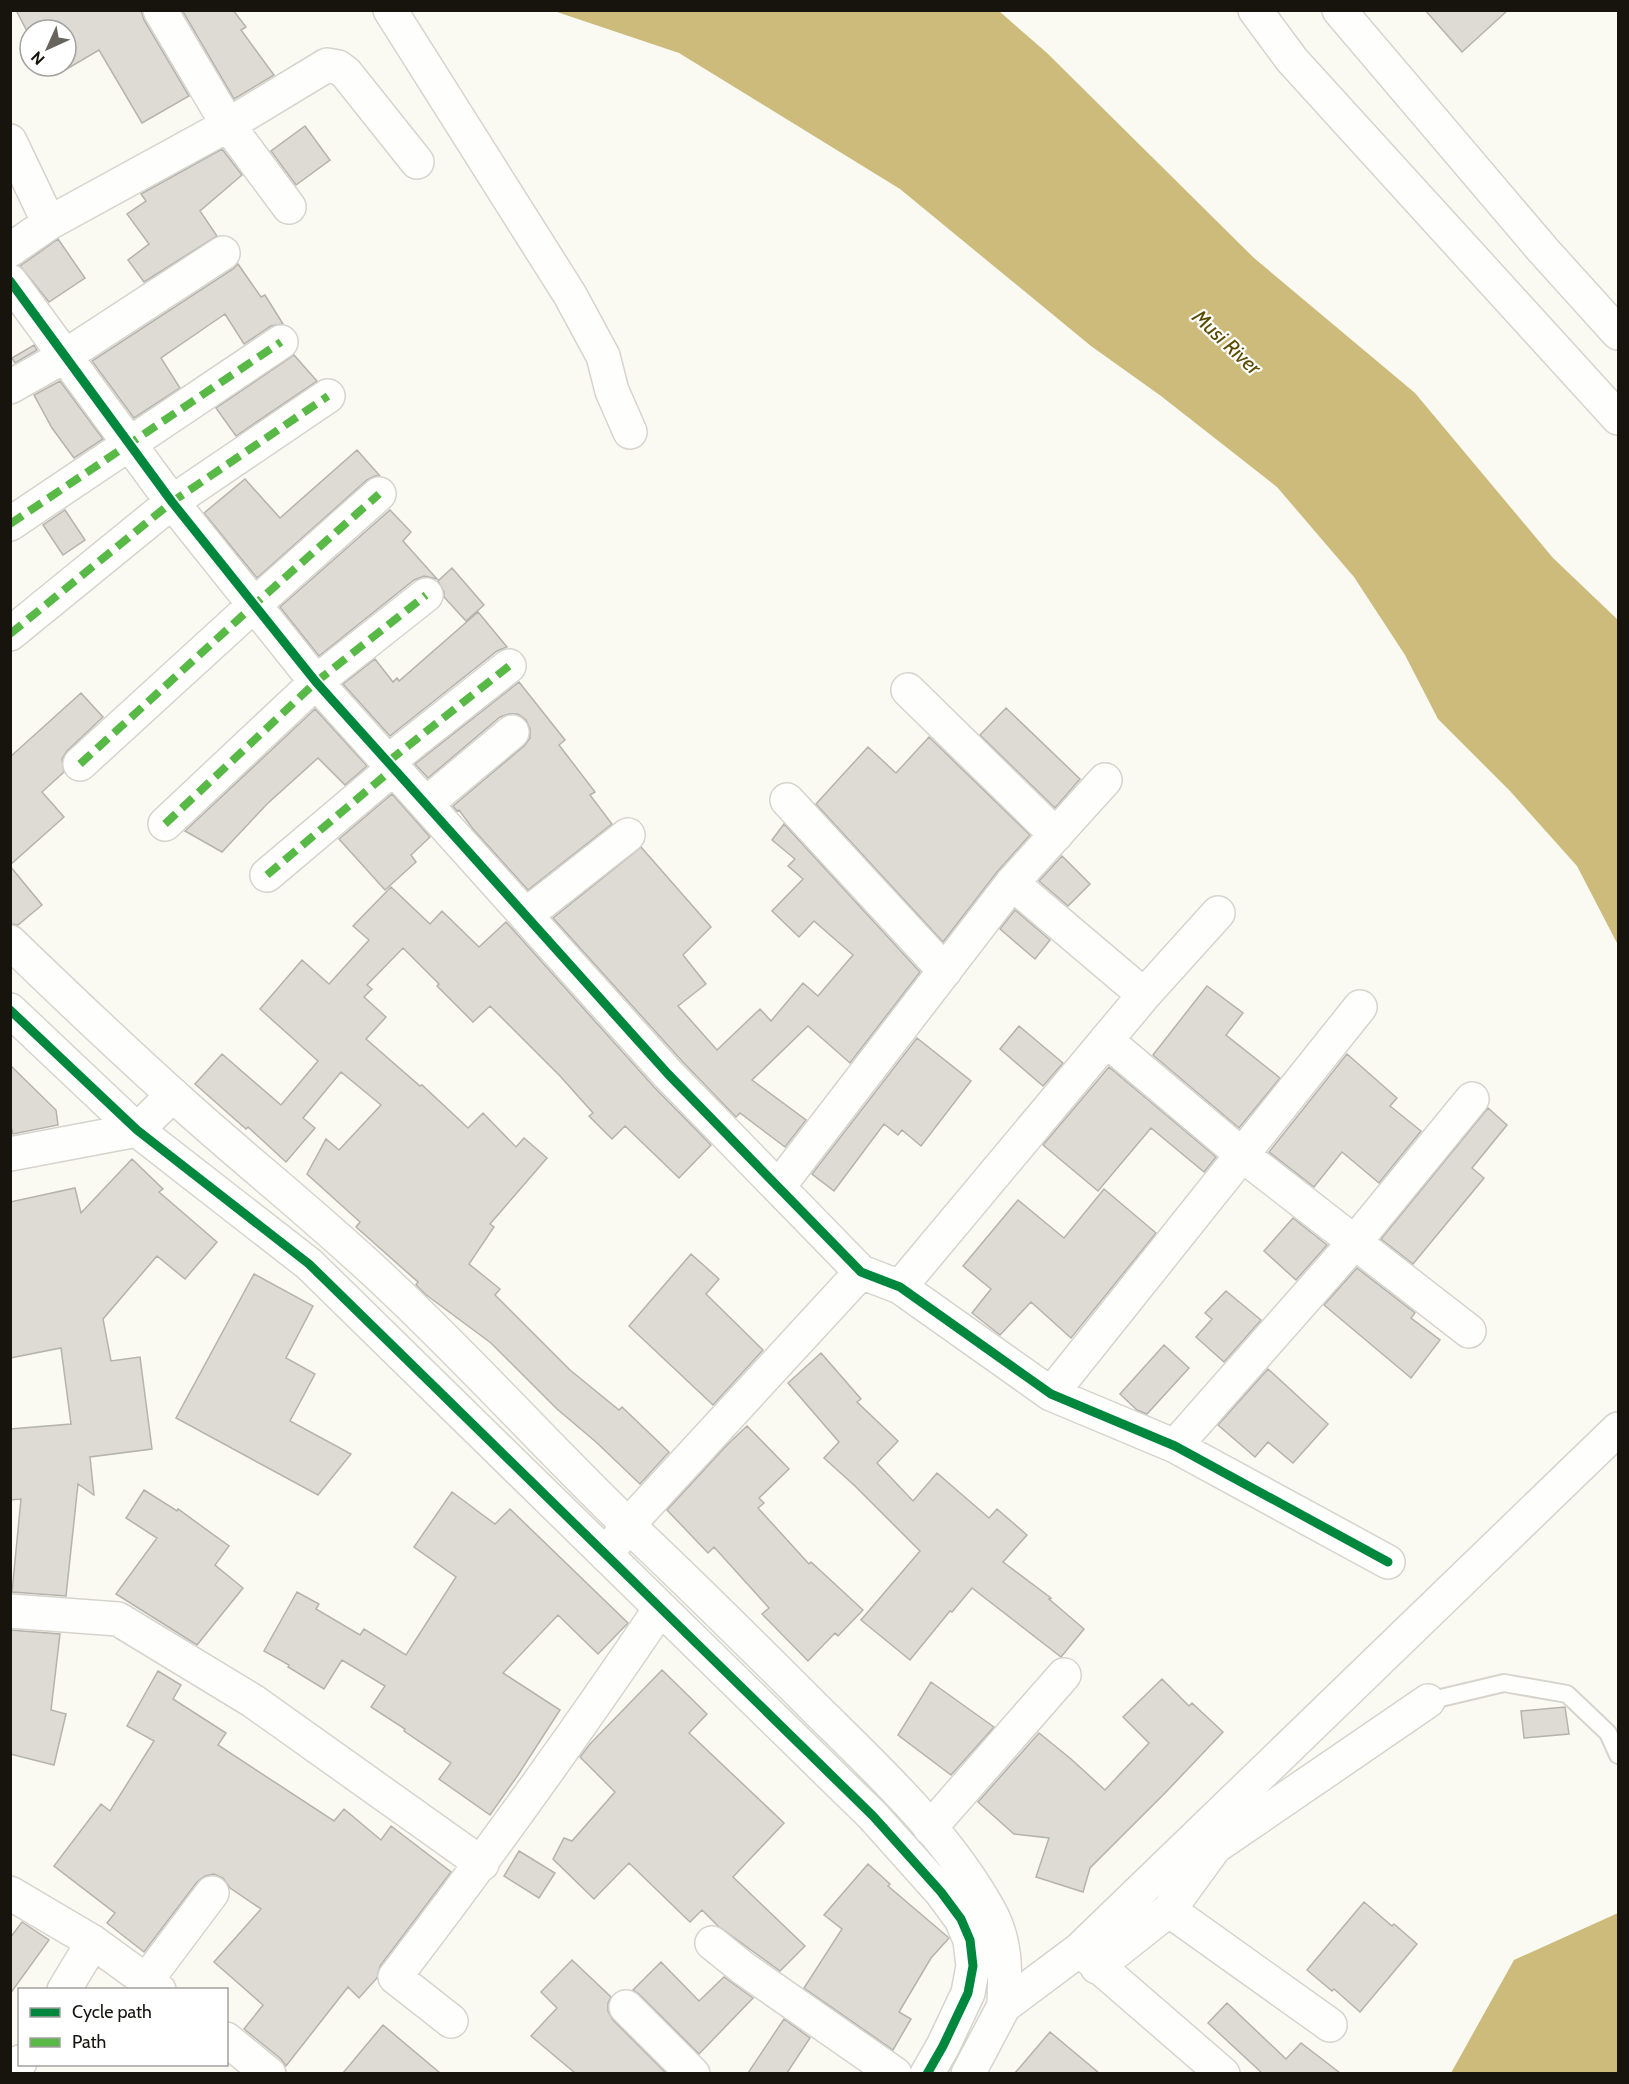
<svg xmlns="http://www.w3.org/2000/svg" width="1629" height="2084" font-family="Cabin,sans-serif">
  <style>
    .water { fill: #ccbb7a }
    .building { fill: #dddbd4; stroke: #b4b3ac; stroke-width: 1.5 }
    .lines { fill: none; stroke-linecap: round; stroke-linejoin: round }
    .lane-casing { stroke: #d6d4cd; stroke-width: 20 }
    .street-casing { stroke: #d6d4cd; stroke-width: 36 }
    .secondary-casing { stroke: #d6d4cd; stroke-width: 36 }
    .lane { stroke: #fefefd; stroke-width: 16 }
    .street { stroke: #fefefd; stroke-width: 33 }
    .secondary { stroke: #fefefd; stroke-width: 33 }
    .quiet { stroke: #58b947; stroke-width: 8; stroke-dasharray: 15 8; stroke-linecap: butt }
    .cycleway-casing { stroke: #fff; stroke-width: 13 }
    .cycleway { stroke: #00873e; stroke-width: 9 }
    .labels { text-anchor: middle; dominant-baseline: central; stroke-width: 4.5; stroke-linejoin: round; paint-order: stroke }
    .water-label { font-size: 21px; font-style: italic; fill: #5b4b00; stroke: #fff }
  </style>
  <rect width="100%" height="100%" fill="#faf9f2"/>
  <path class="water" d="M 554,11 L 999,11 L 1047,53 L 1254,258 L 1415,393 L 1553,558 L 1618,620 L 1618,945 L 1577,866 L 1510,791 L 1438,719 L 1405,655 L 1354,577 L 1277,487 L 1161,396 L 1091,346 L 900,189 L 679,53 Z
    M 1618,1913 L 1618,2073 L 1451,2073 L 1514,1960 Z"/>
  <path class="building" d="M 16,10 L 141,10 L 144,20 L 189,96 L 142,123 L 99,50 L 60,73 L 49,73 L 45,66 L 66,66 L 66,30 L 30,30 L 30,37 Z
    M 182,10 L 233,10 L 246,27 L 241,30 L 274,75 L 234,99 Z
    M 1425,10 L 1508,10 L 1462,52 Z
    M 305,126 L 330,160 L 296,185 L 271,151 Z
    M 222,149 L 242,175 L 200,211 L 217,236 L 144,282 L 128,260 L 149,244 L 127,214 L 146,201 L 141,194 Z
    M 58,239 L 85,278 L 49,302 L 20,266 Z
    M 238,264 L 261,297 L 265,295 L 283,324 L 271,326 L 244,344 L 225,314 L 161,358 L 180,388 L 134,418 L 92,361 L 233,269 Z
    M 34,345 L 37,350 L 15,363 L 12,358 Z
    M 294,355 L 317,381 L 236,436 L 216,408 Z
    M 60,381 L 103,439 L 74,458 L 52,428 L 34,395 Z
    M 357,450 L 380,476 L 375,476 L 367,480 L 257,578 L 204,513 L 245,479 L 280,518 Z
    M 65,510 L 85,540 L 63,555 L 43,525 Z
    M 390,510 L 411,532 L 403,541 L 437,579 L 424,576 L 414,580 L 319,656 L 280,607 Z
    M 452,568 L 484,605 L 466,621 L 444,597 L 444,592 L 438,581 Z
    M 478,612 L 507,647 L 497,651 L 390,736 L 343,684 L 375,659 L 393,682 L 397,678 L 399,681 Z
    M 519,682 L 565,740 L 559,745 L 595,792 L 590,795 L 612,824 L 528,890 L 473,829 L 459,810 L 457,811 L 453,806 L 524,746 L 530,738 L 530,729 L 526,720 L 518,714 L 509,714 L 500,717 L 428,778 L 415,764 Z
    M 81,693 L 103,717 L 67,751 L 62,759 L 64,772 L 42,792 L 64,817 L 10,865 L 10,757 Z
    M 1006,708 L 1080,779 L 1055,808 L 980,735 Z
    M 315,709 L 367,766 L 345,785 L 318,758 L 267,804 L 222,852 L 185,831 Z
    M 929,737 L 1030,835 L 997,872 L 943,942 L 816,804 L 868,747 L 896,773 Z
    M 392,794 L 430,837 L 411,855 L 416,862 L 385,890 L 339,839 Z
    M 784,824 L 920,972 L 850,1063 L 808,1026 L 752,1080 L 806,1120 L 785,1147 L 740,1113 L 736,1117 L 682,1061 L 553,918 L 641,847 L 711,927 L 683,955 L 706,984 L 678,1006 L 717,1050 L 760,1009 L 771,1021 L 803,983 L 818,996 L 853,955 L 814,921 L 799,937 L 772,911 L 803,879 L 788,866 L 795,859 L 772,840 Z
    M 1062,856 L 1090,884 L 1068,906 L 1039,881 Z
    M 10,866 L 42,905 L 18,925 L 10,924 Z
    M 391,887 L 430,924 L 442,911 L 479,947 L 506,922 L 654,1087 L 711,1145 L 679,1178 L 625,1126 L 612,1139 L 589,1116 L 593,1113 L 560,1076 L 490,1006 L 473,1022 L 437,986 L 439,984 L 403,948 L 367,985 L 372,989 L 364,997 L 386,1017 L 366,1039 L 420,1086 L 422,1085 L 468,1128 L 483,1113 L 516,1147 L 524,1138 L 547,1158 L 490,1224 L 494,1227 L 469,1264 L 500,1289 L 495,1295 L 570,1370 L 619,1410 L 622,1407 L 669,1452 L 640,1484 L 596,1442 L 557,1409 L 491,1343 L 425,1294 L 416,1285 L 418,1282 L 356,1227 L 360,1222 L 307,1174 L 326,1139 L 339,1150 L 381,1105 L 341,1072 L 303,1118 L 315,1128 L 286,1162 L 248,1127 L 246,1129 L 195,1084 L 222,1054 L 281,1105 L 318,1061 L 260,1009 L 302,960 L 329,984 L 369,940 L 353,926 Z
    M 1015,910 L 1050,940 L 1035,959 L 1000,929 Z
    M 1207,986 L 1243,1013 L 1226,1035 L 1280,1078 L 1239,1128 L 1153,1055 Z
    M 1019,1026 L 1063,1063 L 1043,1086 L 1000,1049 Z
    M 917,1038 L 971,1081 L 921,1146 L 902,1130 L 898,1135 L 884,1124 L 834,1191 L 812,1174 Z
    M 1347,1054 L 1397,1098 L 1390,1106 L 1421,1131 L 1379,1183 L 1342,1152 L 1314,1187 L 1269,1152 Z
    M 10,1065 L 56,1110 L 58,1125 L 13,1134 L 10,1123 Z
    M 1109,1067 L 1216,1157 L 1204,1172 L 1151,1128 L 1098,1191 L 1043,1145 Z
    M 1488,1108 L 1507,1125 L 1472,1168 L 1484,1178 L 1413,1264 L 1381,1239 Z
    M 132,1159 L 163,1189 L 159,1192 L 217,1242 L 185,1279 L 157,1256 L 103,1319 L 111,1361 L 140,1357 L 152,1449 L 90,1457 L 94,1495 L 78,1484 L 66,1596 L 12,1592 L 21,1499 L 10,1500 L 10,1429 L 71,1424 L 61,1348 L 10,1358 L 10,1202 L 75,1188 L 81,1213 Z
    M 1104,1189 L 1156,1233 L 1071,1338 L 1031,1302 L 1000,1335 L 972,1313 L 991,1289 L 963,1266 L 1018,1200 L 1064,1238 Z
    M 1293,1218 L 1327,1245 L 1296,1280 L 1264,1251 Z
    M 691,1254 L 719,1279 L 706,1294 L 763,1350 L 713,1405 L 629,1326 Z
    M 1357,1268 L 1415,1313 L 1411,1318 L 1440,1340 L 1411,1378 L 1324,1305 Z
    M 254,1274 L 313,1306 L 286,1358 L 315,1374 L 290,1421 L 351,1454 L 318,1495 L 176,1418 Z
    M 1226,1291 L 1261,1320 L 1224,1362 L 1196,1337 L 1212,1319 L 1205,1313 Z
    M 1164,1345 L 1189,1368 L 1147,1414 L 1137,1410 L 1120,1394 Z
    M 821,1353 L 861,1399 L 857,1402 L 898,1441 L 877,1463 L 913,1501 L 937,1473 L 989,1518 L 997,1509 L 1027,1535 L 1003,1562 L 1051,1598 L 1049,1599 L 1084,1629 L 1061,1657 L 972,1588 L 952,1612 L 950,1611 L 910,1660 L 861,1620 L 920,1551 L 855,1486 L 824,1458 L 839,1442 L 788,1383 Z
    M 1268,1369 L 1328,1424 L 1293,1463 L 1268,1442 L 1255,1457 L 1218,1425 Z
    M 747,1426 L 789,1469 L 759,1498 L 764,1503 L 758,1508 L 809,1564 L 811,1562 L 863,1610 L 838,1636 L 835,1633 L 808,1661 L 762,1614 L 769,1608 L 714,1547 L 708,1553 L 667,1510 L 727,1445 Z
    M 144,1490 L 177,1511 L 178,1509 L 229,1546 L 215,1565 L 243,1588 L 197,1645 L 116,1594 L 157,1538 L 126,1518 Z
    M 452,1492 L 495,1524 L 510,1509 L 628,1623 L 598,1654 L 558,1615 L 503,1673 L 560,1710 L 518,1775 L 490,1815 L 439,1779 L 451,1763 L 404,1731 L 405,1729 L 371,1707 L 385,1686 L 342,1660 L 324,1689 L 288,1667 L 289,1665 L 264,1651 L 297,1592 L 319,1604 L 316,1609 L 360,1635 L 364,1629 L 406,1655 L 456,1577 L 414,1547 Z
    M 10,1630 L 60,1634 L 51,1710 L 66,1714 L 54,1765 L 10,1754 Z
    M 662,1670 L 707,1714 L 689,1733 L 784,1823 L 733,1877 L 805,1946 L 780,1971 L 718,1926 L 702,1910 L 690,1922 L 629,1863 L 594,1899 L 553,1859 L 564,1838 L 572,1841 L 615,1792 L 580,1757 L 590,1744 Z
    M 158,1671 L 181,1685 L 173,1699 L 226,1733 L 218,1745 L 334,1821 L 344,1809 L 381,1840 L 391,1826 L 451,1872 L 380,1966 L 377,1978 L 359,1998 L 348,1987 L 286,2066 L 281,2059 L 244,2029 L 263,2005 L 214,1962 L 261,1909 L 230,1888 L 223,1878 L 214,1874 L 205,1876 L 197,1882 L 144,1952 L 107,1923 L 115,1913 L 54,1866 L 101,1804 L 110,1811 L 154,1741 L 127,1726 Z
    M 1162,1679 L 1189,1706 L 1192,1703 L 1223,1732 L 1166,1792 L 1090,1868 L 1083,1892 L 1036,1877 L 1049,1838 L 1014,1834 L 978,1802 L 1039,1733 L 1071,1759 L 1105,1790 L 1149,1743 L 1123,1717 Z
    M 931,1682 L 994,1727 L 951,1775 L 898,1735 Z
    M 1565,1707 L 1569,1734 L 1524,1738 L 1521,1711 Z
    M 519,1851 L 555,1873 L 539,1898 L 504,1876 Z
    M 868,1864 L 890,1884 L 888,1886 L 949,1938 L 931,1958 L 899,2012 L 911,2019 L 893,2050 L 804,1988 L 842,1929 L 824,1915 Z
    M 1364,1902 L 1392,1926 L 1394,1924 L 1417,1944 L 1360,2012 L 1334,1989 L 1332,1991 L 1307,1970 Z
    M 22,1922 L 49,1940 L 10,1994 L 10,1938 Z
    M 572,1960 L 611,1997 L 608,2003 L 608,2011 L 613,2020 L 666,2073 L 575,2073 L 531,2036 L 557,2008 L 541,1992 Z
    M 661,1962 L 699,2001 L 724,1977 L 753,1998 L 699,2054 L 639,1994 L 633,1990 Z
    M 1227,2003 L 1286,2059 L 1301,2043 L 1340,2073 L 1262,2073 L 1208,2023 Z
    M 784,2019 L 810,2038 L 787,2073 L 748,2073 Z
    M 383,2025 L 440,2073 L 343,2073 Z
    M 1050,2032 L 1099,2073 L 1015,2073 Z"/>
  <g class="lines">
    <g class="lane-casing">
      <path id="lane" d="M 1428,1701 L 1504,1683 L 1567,1694 L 1608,1733 L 1618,1755"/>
    </g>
    <g class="street-casing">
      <path id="street" d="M 160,10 L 228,125 L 289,207
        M 390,10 L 570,295 L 603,356 L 612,391 L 630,432
        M 10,141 L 49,223
        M 10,250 L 49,223 L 228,125 L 327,65 L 338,67 L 346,73 L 417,162
        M 10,281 L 172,502 L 316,682 L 668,1074 L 861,1272 L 900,1287 L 1051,1394 L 1175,1446 L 1388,1562
        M 10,387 L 65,356 L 223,253
        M 10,524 L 281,342
        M 10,634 L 172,502 L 328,396
        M 908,690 L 1056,835
        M 389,761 L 509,666
        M 80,764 L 254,605 L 379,494
        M 787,800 L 945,971
        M 427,803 L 512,732
        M 165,824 L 316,682 L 426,595
        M 267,875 L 395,767
        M 1012,883 L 1144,995
        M 526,915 L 628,835
        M 1106,1040 L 1241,1154 L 1469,1331
        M 10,1154 L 137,1130 L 173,1095
        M 779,1186 L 1012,883 L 1105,780
        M 900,1287 L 1144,995 L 1218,913
        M 1051,1394 L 1360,1007
        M 1175,1446 L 1354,1243 L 1472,1099
        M 606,1555 L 628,1525 L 861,1272
        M 10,1611 L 118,1619 L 253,1701 L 482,1864
        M 930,1828 L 1064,1675
        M 10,1893 L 93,1942 L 159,1990
        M 1169,1910 L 1330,2025
        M 712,1943 L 743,1968 L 895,2074
        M 1081,1951 L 1223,2074
        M 1097,1967 L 1169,1910 L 1215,1847 L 1428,1701
        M 146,1981 L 212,1893
        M 64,1990 L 93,1942
        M 626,2007 L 693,2074
        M 451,2021 L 395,1977 C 487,1857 575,1734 660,1609
        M 226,2039 L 269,2074
        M 13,2074 L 20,2062"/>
    </g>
    <g class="secondary-casing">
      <path id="secondary" d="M 1255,10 L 1292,60 L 1618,418
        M 1339,10 L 1543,250 L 1618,333
        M 10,942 C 67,997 125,1052 184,1105 C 252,1166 324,1223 390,1286 C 473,1364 549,1449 631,1528 C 696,1589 759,1652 822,1715 C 883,1775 949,1837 990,1912 C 1007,1943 1005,1972 1004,2006
        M 10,1010 L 137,1130 L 309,1264 L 873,1816 L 941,1892 L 961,1919 L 970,1940 L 973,1966 L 968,1993 L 943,2046 L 927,2074
        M 968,2074 L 1004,2006 L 1079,1950 L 1618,1429"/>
    </g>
    <use href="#lane" class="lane"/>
    <use href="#street" class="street"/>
    <use href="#secondary" class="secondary"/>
    <path class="quiet" d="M 10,524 L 281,342
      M 10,634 L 172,502 L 328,396
      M 389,761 L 509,666
      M 80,764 L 254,605 L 379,494
      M 165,824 L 316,682 L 426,595
      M 267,875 L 395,767"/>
    <g class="cycleway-casing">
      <path id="cycleway" d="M 10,281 L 172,502 L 316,682 L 668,1074 L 861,1272 L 900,1287 L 1051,1394 L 1175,1446 L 1388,1562
        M 10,1010 L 137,1130 L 309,1264 L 873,1816 L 941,1892 L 961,1919 L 970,1940 L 973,1966 L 968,1993 L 943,2046 L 927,2074"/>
    </g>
    <use href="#cycleway" class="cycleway"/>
  </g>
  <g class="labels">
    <g class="water-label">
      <text transform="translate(1227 342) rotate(43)">Musi River</text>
    </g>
  </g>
  <rect width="1629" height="2084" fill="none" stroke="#16140d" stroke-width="24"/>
  <rect x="18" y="1988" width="210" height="78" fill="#ffffff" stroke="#a2a19e" stroke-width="1.5"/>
  <rect x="30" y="2008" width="30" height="9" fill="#00873e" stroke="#a2a19e" stroke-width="1.5"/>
  <text x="72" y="2018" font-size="18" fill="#16140d">Cycle path</text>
  <rect x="30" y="2038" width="30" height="9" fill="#58b947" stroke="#a2a19e" stroke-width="1.5"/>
  <text x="72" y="2048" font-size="18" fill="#16140d">Path</text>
  <g transform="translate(48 48) rotate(225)"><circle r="28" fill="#ffffff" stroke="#a2a19e" stroke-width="1.5"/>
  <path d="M0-4.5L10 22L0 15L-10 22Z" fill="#66645d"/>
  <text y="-9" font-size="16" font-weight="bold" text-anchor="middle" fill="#16140d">N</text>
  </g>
</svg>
